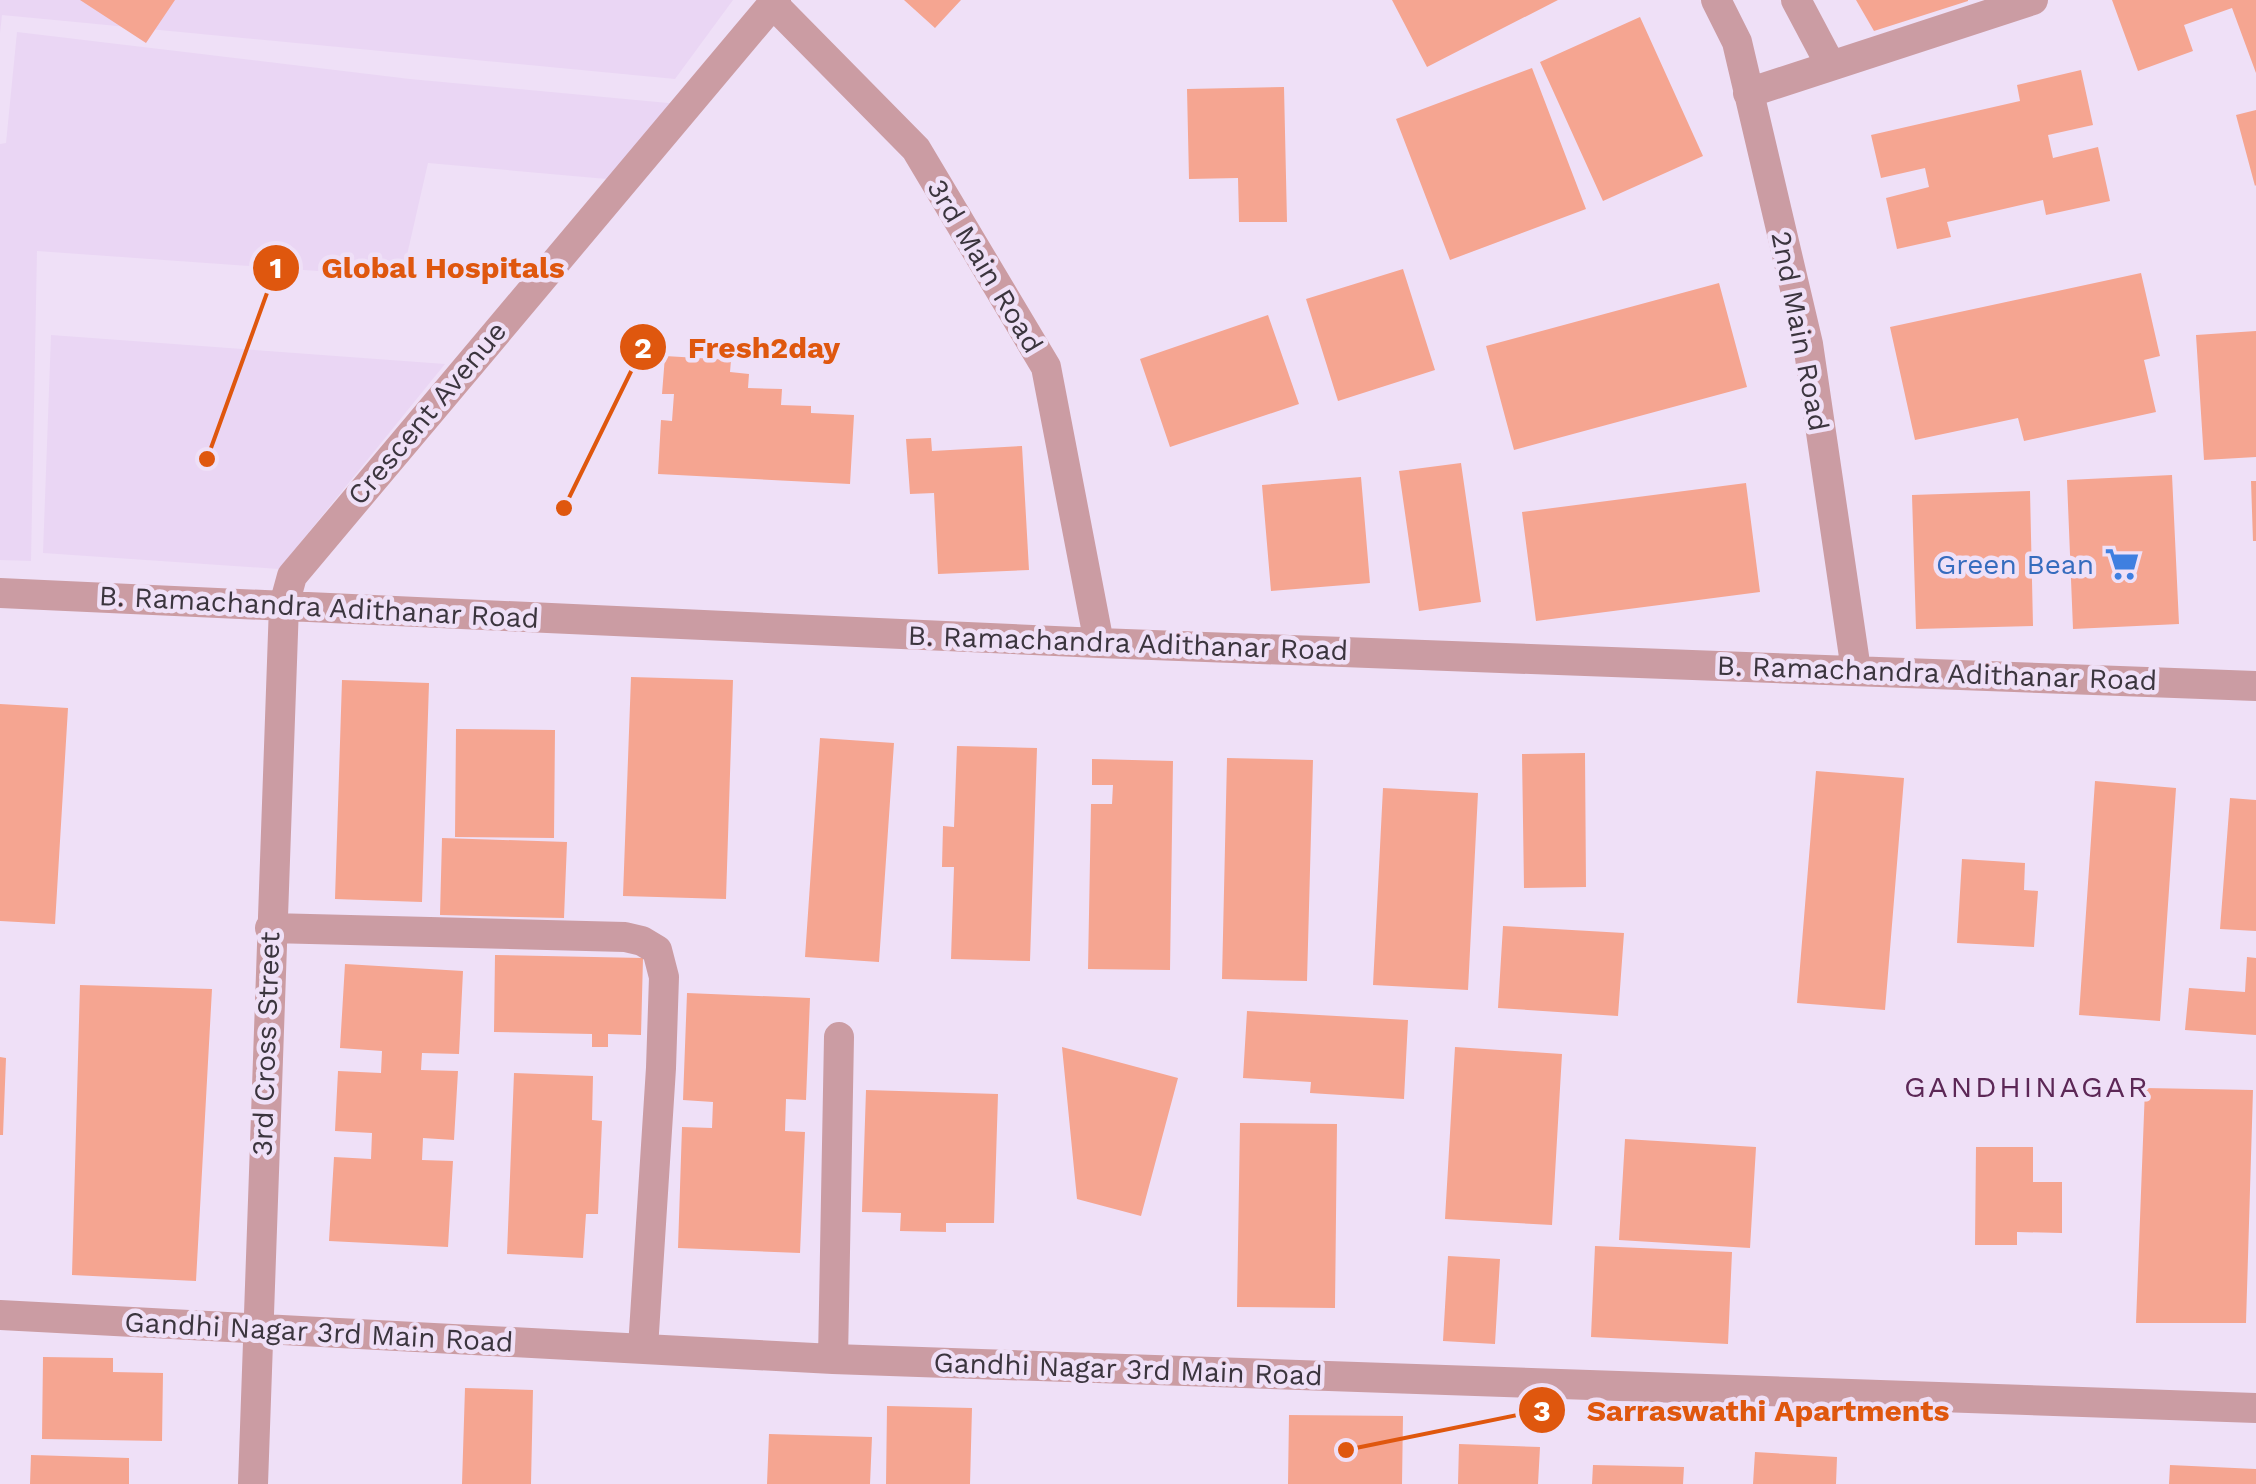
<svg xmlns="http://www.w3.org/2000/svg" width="2256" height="1484" font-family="'Work Sans',sans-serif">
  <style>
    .built { fill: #ead6f4 }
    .building { fill: #f5a591 }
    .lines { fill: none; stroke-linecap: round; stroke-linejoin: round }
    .minor { stroke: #cb9ca3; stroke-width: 30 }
    .labels { text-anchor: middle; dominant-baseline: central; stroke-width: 9; stroke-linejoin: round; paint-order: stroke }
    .street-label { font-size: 28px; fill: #3b353e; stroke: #efe0f7 }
    .shop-label { font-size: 28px; fill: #366cbe; stroke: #efe0f7; text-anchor: end }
    .neighbourhood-label { font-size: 30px; letter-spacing: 2.5px; fill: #5c2756; stroke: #efe0f7 }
    .leader { fill: none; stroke: #df570e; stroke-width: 4 }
    .callout-dot { fill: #df570e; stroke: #efe0f7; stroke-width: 4 }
    .mark-label { font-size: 30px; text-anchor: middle; font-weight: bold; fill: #fff }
    .callout-label { font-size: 30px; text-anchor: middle; font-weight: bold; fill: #df570e; stroke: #efe0f7; stroke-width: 9; stroke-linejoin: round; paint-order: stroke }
  </style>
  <rect width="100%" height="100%" fill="#efe0f7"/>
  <path class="built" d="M 0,0 L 733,0 L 675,79 L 2,15 L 0,33 Z
    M 17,32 L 410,79 L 679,104 L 618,180 L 428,163 L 402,277 L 37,251 L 31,561 L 0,560 L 0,144 L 6,143 Z
    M 51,335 L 445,364 L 279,569 L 43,553 Z"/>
  <path class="building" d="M 80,0 L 175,0 L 146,43 Z
    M 904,0 L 961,0 L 935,28 Z
    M 1392,0 L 1558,0 L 1427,67 Z
    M 1856,0 L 1968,0 L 1968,1 L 1874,31 Z
    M 2112,0 L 2256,0 L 2256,73 L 2232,8 L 2184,25 L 2193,51 L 2138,71 Z
    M 1640,17 L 1703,156 L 1603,201 L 1540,62 Z
    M 1532,68 L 1586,209 L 1450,260 L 1396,119 Z
    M 2081,70 L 2093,125 L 2048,135 L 2053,158 L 2098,147 L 2110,201 L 2046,215 L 2043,200 L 1947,222 L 1951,237 L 1897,249 L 1886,198 L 1929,187 L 1925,168 L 1881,178 L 1871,135 L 2020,101 L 2017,85 Z
    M 1284,87 L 1287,222 L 1239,222 L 1238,178 L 1189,179 L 1187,89 Z
    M 2256,110 L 2256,185 L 2255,186 L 2236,115 Z
    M 1403,269 L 1435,370 L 1338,401 L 1306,299 Z
    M 2141,273 L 2160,356 L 2144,360 L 2156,412 L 2024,441 L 2018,418 L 1915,440 L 1890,327 Z
    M 1719,283 L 1747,387 L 1514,450 L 1486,346 Z
    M 1268,315 L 1299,404 L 1170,447 L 1140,359 Z
    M 2256,331 L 2256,457 L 2204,460 L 2196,335 Z
    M 665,356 L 731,360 L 730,372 L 749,374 L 748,388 L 782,389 L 781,405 L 811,406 L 811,413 L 854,415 L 850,484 L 658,474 L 661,420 L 672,421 L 674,394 L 662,394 Z
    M 931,438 L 932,451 L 1022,446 L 1029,570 L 938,574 L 934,493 L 910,494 L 906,439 Z
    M 1461,463 L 1481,602 L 1419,611 L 1399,471 Z
    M 2172,475 L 2179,624 L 2073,629 L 2067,480 Z
    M 1361,477 L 1370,583 L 1271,591 L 1262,485 Z
    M 2251,481 L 2256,481 L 2256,541 L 2253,541 Z
    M 1746,483 L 1760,592 L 1536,621 L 1522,512 Z
    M 2030,491 L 2033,626 L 1916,629 L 1912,495 Z
    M 631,677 L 733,680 L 726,899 L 623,896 Z
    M 342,680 L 429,683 L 422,902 L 335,899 Z
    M 0,704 L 68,708 L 55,924 L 0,921 Z
    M 456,729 L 555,730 L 554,838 L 455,837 Z
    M 820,738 L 894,743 L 879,962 L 805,957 Z
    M 957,746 L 1037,748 L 1030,961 L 951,959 L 954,867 L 942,867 L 943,826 L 954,827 Z
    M 1585,753 L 1586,887 L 1524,888 L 1522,754 Z
    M 1227,758 L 1313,760 L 1307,981 L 1222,979 Z
    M 1092,759 L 1173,761 L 1170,970 L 1088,969 L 1091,804 L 1112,804 L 1113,785 L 1092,785 Z
    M 1816,771 L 1904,778 L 1885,1010 L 1797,1003 Z
    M 2095,781 L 2176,788 L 2160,1021 L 2079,1015 Z
    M 1383,788 L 1478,793 L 1468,990 L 1373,985 Z
    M 2230,798 L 2256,800 L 2256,931 L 2220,929 Z
    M 442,838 L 567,842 L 564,918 L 440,915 Z
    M 1962,859 L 2025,863 L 2024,890 L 2038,891 L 2034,947 L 1957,943 Z
    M 1503,926 L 1624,933 L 1618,1016 L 1498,1008 Z
    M 495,955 L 643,958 L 641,1035 L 608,1034 L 608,1047 L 592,1047 L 592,1034 L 494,1032 Z
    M 2247,957 L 2256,958 L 2256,1035 L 2185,1030 L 2189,988 L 2245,992 Z
    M 345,964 L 463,971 L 459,1054 L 422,1053 L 421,1070 L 458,1071 L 454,1140 L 423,1138 L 422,1160 L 453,1161 L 448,1247 L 329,1241 L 334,1157 L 371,1159 L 372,1133 L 335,1131 L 338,1071 L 381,1073 L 382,1051 L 340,1048 Z
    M 80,985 L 212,989 L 196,1281 L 72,1275 Z
    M 687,993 L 810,998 L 806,1100 L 786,1099 L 785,1131 L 805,1132 L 800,1253 L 678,1248 L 682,1127 L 712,1128 L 713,1102 L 683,1100 Z
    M 1247,1011 L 1408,1020 L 1404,1099 L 1310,1093 L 1311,1082 L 1243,1078 Z
    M 1062,1047 L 1178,1078 L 1141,1216 L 1077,1199 Z
    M 1455,1047 L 1562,1054 L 1552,1225 L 1445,1219 Z
    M 0,1057 L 6,1058 L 3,1135 L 0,1135 Z
    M 514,1073 L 593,1076 L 592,1120 L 602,1121 L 598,1214 L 586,1214 L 583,1258 L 507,1254 Z
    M 2145,1088 L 2253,1090 L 2246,1323 L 2136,1323 Z
    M 866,1090 L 998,1094 L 994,1223 L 946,1223 L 946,1232 L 900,1231 L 901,1213 L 862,1212 Z
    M 1240,1123 L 1337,1124 L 1335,1308 L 1237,1307 Z
    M 1625,1139 L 1756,1147 L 1750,1248 L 1619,1240 Z
    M 1976,1147 L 2033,1147 L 2033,1182 L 2062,1182 L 2062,1233 L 2017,1232 L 2017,1245 L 1975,1245 Z
    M 1595,1246 L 1732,1252 L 1728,1344 L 1591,1337 Z
    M 1448,1256 L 1500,1259 L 1495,1344 L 1443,1341 Z
    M 43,1357 L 113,1358 L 113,1372 L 163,1373 L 162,1441 L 42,1439 Z
    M 465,1388 L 533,1390 L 531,1484 L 462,1484 Z
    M 887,1406 L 972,1408 L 970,1484 L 886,1484 Z
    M 1289,1415 L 1403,1416 L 1402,1484 L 1288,1484 Z
    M 769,1434 L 872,1437 L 870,1484 L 767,1484 Z
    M 1459,1444 L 1540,1447 L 1538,1484 L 1458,1484 Z
    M 1755,1452 L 1837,1457 L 1836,1484 L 1753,1484 Z
    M 31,1455 L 129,1458 L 129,1484 L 30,1484 Z
    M 1593,1465 L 1684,1467 L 1683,1484 L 1592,1484 Z
    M 2170,1465 L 2256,1469 L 2256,1484 L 2169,1484 Z"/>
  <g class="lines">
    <path class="minor" d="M 1716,0 L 1737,42 L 1808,344 L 1856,670
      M 1796,0 L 1831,66
      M 773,4 L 916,149 L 1046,367 L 1099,643
      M 1748,93 L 2033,0
      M 0,593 L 1099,643 L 2256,686
      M 270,928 L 625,937 L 642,941 L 657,950 L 664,977 L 661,1068 L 643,1348
      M 0,1315 L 833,1359 L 2256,1408
      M 833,1359 L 839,1037
      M 253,1484 L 284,605 L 292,576 L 776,0"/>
  </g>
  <defs>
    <g id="supermarket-bare" transform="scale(2.7)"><path d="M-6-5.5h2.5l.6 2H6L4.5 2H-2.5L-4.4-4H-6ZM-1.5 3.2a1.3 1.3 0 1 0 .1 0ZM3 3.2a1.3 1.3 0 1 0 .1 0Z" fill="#3f7fe0" stroke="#efe0f7" stroke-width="2.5" paint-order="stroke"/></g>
  </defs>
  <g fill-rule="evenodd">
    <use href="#supermarket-bare" x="2122" y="564"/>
  </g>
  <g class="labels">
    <g class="street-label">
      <text transform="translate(985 266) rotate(59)">3rd Main Road</text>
      <text transform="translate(1800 331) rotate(79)">2nd Main Road</text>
      <text transform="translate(427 413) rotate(-50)">Crescent Avenue</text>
      <text transform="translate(319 607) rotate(3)">B. Ramachandra Adithanar Road</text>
      <text transform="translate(1128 643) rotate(2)">B. Ramachandra Adithanar Road</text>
      <text transform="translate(1937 673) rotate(2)">B. Ramachandra Adithanar Road</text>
      <text transform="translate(266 1044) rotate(-88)">3rd Cross Street</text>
      <text transform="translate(319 1332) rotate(3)">Gandhi Nagar 3rd Main Road</text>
      <text transform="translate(1128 1369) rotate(2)">Gandhi Nagar 3rd Main Road</text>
    </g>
    <g class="shop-label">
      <text x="2094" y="564">Green Bean</text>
    </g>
    <g class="neighbourhood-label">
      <text x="2027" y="1086">GANDHINAGAR</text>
    </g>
  </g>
  <path class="leader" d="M207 459L276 268M564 508L643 347M1346 1450L1542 1410"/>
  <g class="callout-dot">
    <circle cx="207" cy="459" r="10"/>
    <circle cx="564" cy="508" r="10"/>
    <circle cx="1346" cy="1450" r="10"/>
    <circle cx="276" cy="268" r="25"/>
    <circle cx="643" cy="347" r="25"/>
    <circle cx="1542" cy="1410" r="25"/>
  </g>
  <g class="mark-label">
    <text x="276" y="278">1</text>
    <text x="643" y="358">2</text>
    <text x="1542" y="1421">3</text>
  </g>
  <g class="callout-label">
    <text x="443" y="278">Global Hospitals</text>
    <text x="764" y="358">Fresh2day</text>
    <text x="1768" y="1421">Sarraswathi Apartments</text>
  </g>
</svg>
